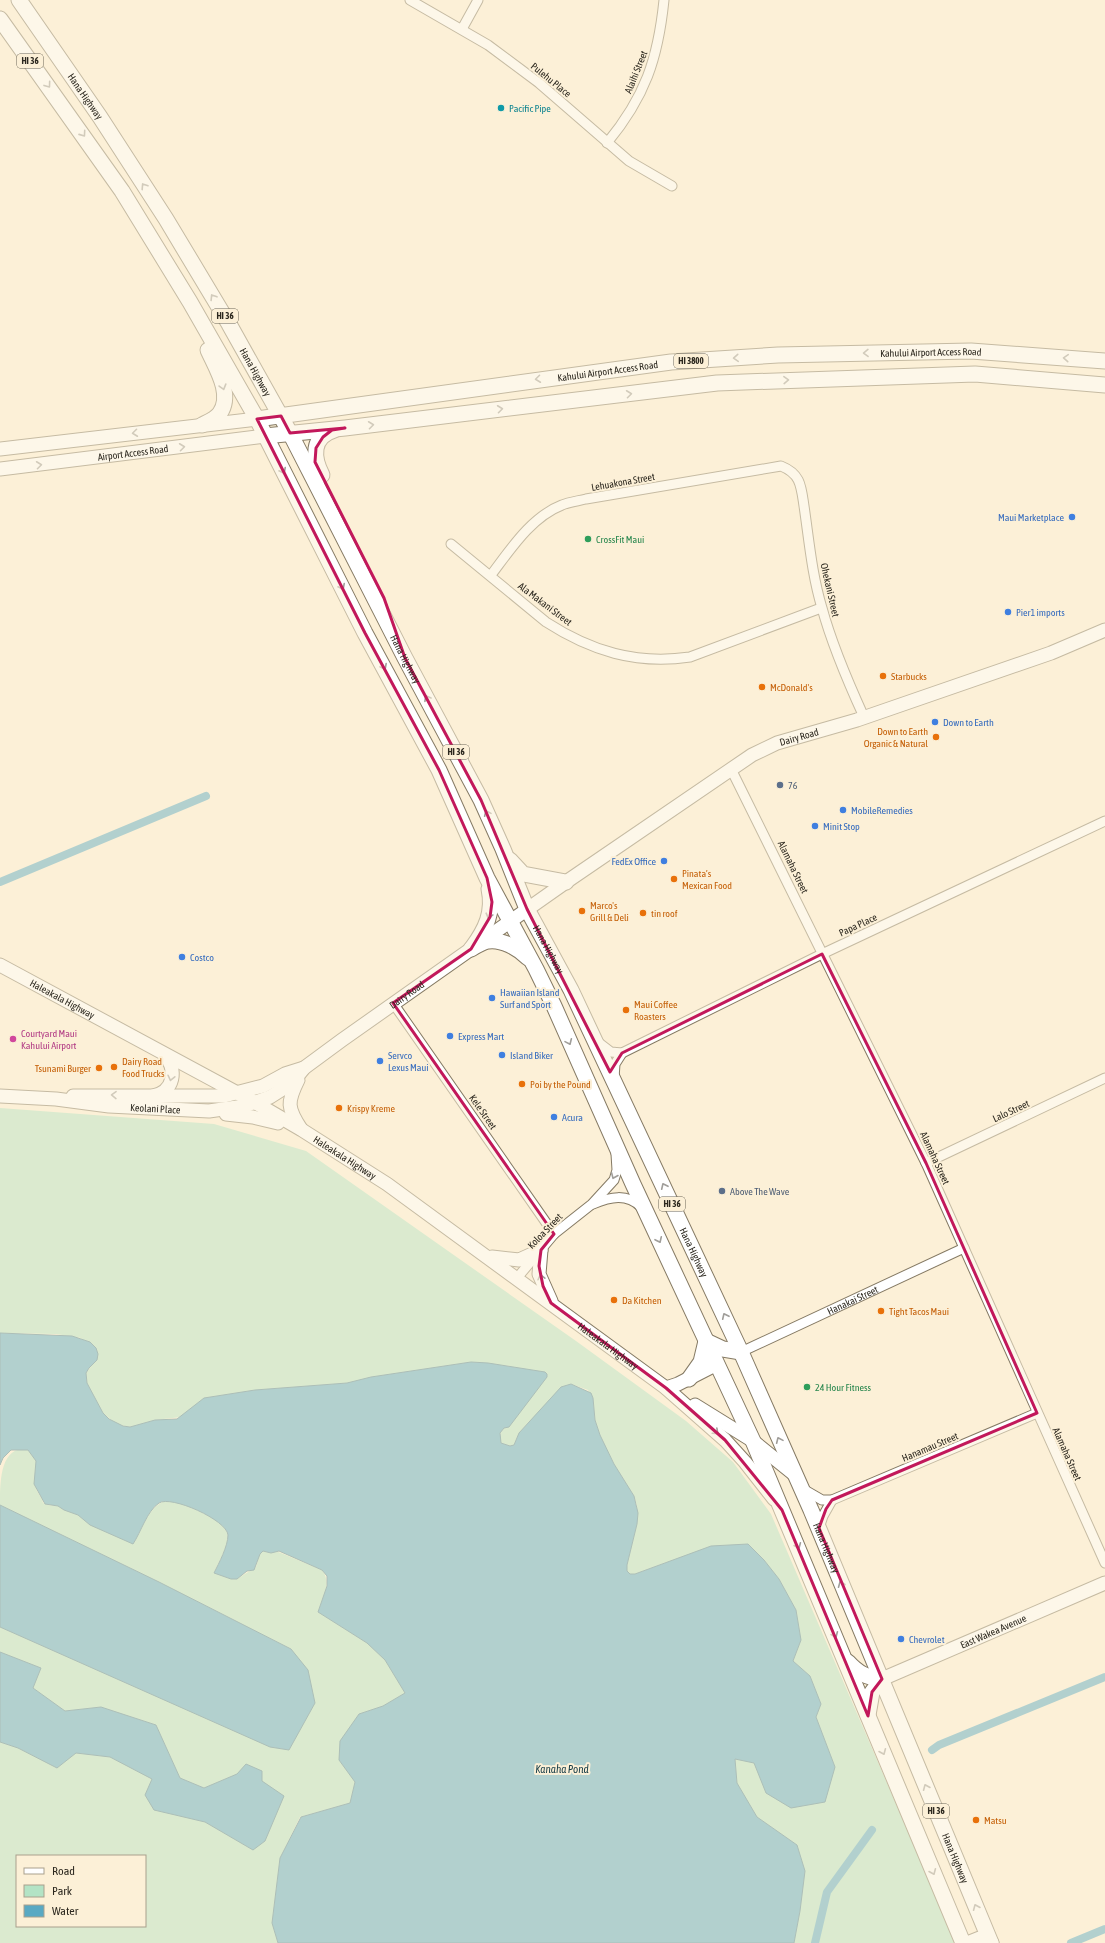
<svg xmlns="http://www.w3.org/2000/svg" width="1105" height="1943" font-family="'Asap Condensed',sans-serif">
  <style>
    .green { fill: #b3e3c5; fill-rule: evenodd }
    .water { fill: #59a9c3; stroke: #4c8292 }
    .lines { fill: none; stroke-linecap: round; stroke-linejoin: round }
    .canal { stroke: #59a9c3; stroke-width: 8 }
    .street-casing { stroke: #857a64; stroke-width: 11 }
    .secondary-casing { stroke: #857a64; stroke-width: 15 }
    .primary-casing { stroke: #857a64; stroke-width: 17 }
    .street { stroke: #fff; stroke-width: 9 }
    .secondary { stroke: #fff; stroke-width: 13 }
    .primary { stroke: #fff; stroke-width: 15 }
    .oneway { stroke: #a09e9a }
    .marked { fill: none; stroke: #c2185b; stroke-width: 3; stroke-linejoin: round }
    .culture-dot { fill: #0f9aa8; stroke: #fcf0d7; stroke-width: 1.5 }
    .shop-dot { fill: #3f7fe0; stroke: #fcf0d7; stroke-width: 1.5 }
    .leisure-dot { fill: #2e9e5b; stroke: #fcf0d7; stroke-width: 1.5 }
    .food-dot { fill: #e8710a; stroke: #fcf0d7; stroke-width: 1.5 }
    .service-dot { fill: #5c6f8a; stroke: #fcf0d7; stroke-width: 1.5 }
    .hotel-dot { fill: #d1479c; stroke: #fcf0d7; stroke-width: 1.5 }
    .labels { text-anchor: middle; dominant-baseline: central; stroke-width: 4; stroke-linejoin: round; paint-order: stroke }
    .shield { fill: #fcf0d7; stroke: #6a6456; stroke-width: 1 }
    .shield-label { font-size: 9px; font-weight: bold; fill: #2c281f }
    .street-label { font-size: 10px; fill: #2c281f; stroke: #fcf0d7 }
    .culture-label { font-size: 10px; fill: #0d838f; stroke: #fcf0d7; text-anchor: start }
    .shop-label { font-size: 10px; fill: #366cbe; stroke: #fcf0d7; text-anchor: start }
    .leisure-label { font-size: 10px; fill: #27864d; stroke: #fcf0d7; text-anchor: start }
    .food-label { font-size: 10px; fill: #c56008; stroke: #fcf0d7; text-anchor: start }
    .service-label { font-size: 10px; fill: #4e5e75; stroke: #fcf0d7; text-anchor: start }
    .hotel-label { font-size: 10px; fill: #b23c85; stroke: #fcf0d7; text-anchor: start }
    .water-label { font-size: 11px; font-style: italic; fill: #153b46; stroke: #fcf0d7 }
  </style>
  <rect width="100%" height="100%" fill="#fcf0d7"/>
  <path class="green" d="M 0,1108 L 214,1124 L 306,1151 L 576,1341 L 686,1421 L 733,1462 L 771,1514 L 956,1943 L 794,1943 L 800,1911 L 805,1871 L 797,1845 L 757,1817 L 737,1783 L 735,1759 L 755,1763 L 766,1793 L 835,1767 L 816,1717 L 821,1704 L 810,1676 L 793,1661 L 801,1640 L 796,1610 L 779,1579 L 764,1560 L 667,1562 L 635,1574 L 630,1574 L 627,1571 L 627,1565 L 637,1524 L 637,1506 L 634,1496 L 614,1464 L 600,1435 L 595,1420 L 593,1398 L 588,1390 L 571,1384 L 527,1424 L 519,1433 L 514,1445 L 510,1446 L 501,1443 C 499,1436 500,1433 504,1428 L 510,1366 L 471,1362 L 371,1377 L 347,1383 L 255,1390 L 204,1398 L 181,1417 L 155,1420 L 130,1427 L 116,1424 L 103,1413 L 87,1383 L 86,1373 L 92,1365 L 81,1338 L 56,1334 L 0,1333 Z
    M 22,1449 L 28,1450 L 36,1461 C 37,1470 33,1479 36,1488 C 37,1493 42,1497 43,1503 L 48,1505 L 58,1506 L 64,1510 L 78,1515 L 90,1525 L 134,1542 C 143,1527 150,1504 168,1500 C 181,1503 226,1519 228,1535 C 229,1544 218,1564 214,1573 L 231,1579 L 237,1579 L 256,1567 L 260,1553 L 263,1551 L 271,1553 L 276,1551 L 322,1570 C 332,1583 323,1598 318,1612 L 367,1643 L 385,1660 L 405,1693 L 383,1706 L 359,1714 L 339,1760 L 355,1782 L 350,1803 L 300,1817 L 280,1858 L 272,1923 L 278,1943 L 0,1943 L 0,1742 L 18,1748 L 57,1768 L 76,1753 L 110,1757 L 153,1779 L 155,1810 L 205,1822 L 253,1850 L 237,1774 L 204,1788 L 180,1778 L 156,1725 L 101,1707 L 65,1711 L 33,1688 L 41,1668 L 0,1652 L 0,1627 L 271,1747 L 289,1750 L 315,1703 L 291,1649 L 159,1582 L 0,1505 C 0,1483 0,1451 22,1449 ZM 17,1856 L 145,1856 L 145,1926 L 17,1926 Z"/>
  <path class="water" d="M 0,1333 L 72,1336 L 90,1342 L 96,1348 L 98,1354 L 97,1360 L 89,1368 L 86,1373 L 87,1383 L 103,1413 L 109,1419 L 123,1426 L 130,1427 L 155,1420 L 177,1419 L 204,1398 L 255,1390 L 347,1383 L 371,1377 L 471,1362 L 488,1363 L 545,1372 L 547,1374 L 547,1377 L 509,1427 L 504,1428 L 500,1433 L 501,1443 L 510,1446 L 514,1445 L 519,1433 L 561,1387 L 571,1384 L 591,1393 L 593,1398 L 595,1420 L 600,1435 L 614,1464 L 634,1496 L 638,1513 L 637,1524 L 627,1565 L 627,1571 L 630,1574 L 635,1574 L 711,1546 L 748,1544 L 764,1560 L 779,1579 L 796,1610 L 801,1640 L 793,1661 L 810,1676 L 821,1704 L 816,1717 L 835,1767 L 825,1802 L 791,1808 L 766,1793 L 754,1763 L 735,1759 L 737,1783 L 757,1817 L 797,1845 L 805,1871 L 800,1911 L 794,1943 L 278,1943 L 272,1923 L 280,1858 L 301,1817 L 350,1803 L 355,1782 L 339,1760 L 340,1741 L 359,1714 L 383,1706 L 405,1693 L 385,1660 L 367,1643 L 318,1612 L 327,1586 L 327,1576 L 322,1570 L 279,1551 L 271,1553 L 263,1551 L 260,1554 L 254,1570 L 247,1571 L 237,1579 L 231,1579 L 214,1573 C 219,1563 228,1546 228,1535 C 227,1520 171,1495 159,1503 C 147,1511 141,1532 133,1544 L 90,1525 L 78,1515 L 64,1510 L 58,1506 L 45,1504 L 34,1484 L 36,1461 L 28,1450 L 11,1450 L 3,1458 L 0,1465 Z
    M 0,1505 L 159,1582 L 291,1649 L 308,1670 L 315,1703 L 289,1750 L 270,1747 L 0,1627 Z
    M 0,1652 L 41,1668 L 33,1688 L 65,1711 L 101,1707 L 156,1725 L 180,1778 L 204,1788 L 237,1774 L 246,1764 L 262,1771 L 262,1781 L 284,1796 L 265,1841 L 253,1850 L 205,1822 L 154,1810 L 145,1795 L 152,1779 L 110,1757 L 76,1753 L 57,1768 L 18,1748 L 0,1742 Z"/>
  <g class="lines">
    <path class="canal" d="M 0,882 L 206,796
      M 932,1750 L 939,1745 L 1105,1677
      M 815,1943 L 827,1892 L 872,1830
      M 1071,1943 L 1105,1929"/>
    <g class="street-casing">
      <g id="street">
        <path d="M 410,0 L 488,45 L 539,83 L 629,161 L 672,186"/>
        <path d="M 462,29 L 478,0"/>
        <path d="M 607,143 C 645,97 658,59 664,0"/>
        <path d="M 451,544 L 546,622 C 591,651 636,665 690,657 L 821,608"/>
        <path d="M 491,575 C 510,550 531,517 562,505 C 569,502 578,501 586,499 L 781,466 C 801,474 801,486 804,506 C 809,540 812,575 822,608 C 832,645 848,682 864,717"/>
        <path d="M 731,769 L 926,1163 L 1105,1563"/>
        <path d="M 393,1003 L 554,1234"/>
        <path d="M 598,1042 L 611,1052 L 622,1053 L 822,954 L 1105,821"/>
        <path d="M 614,1078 L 615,1064 L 622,1053"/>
        <path d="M 926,1163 L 1105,1078"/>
        <path d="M 593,1204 C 610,1197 627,1193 641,1207"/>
        <path d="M 517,1278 L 554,1234 L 592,1204 L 614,1180 L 617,1170 L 616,1154"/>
        <path id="s1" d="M 741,1352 L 964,1248"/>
        <path d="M 803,1489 L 822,1500 L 832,1500 L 1037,1413"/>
        <path d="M 819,1528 L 823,1516 L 832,1500"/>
      </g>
    </g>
    <g class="secondary-casing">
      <g id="secondary">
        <path d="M 0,449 L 257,419"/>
        <path id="s2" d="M 0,469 L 265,436"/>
        <path id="s3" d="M 0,965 L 254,1102 L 302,1130 L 387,1184 L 666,1388 L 725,1440 L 745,1462 L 774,1499"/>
        <path d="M 298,1080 C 287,1102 287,1108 301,1129"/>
        <path id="s4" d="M 0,1096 L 56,1099 L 109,1106 L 209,1111 L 244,1106 L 270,1097 L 292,1083 L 304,1068 L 342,1040 L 566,882 L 752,755 L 777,743 L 857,720 L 1051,653 L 1105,630"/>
        <path d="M 73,1096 L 224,1096 L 263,1086 L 285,1074 L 304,1068"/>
        <path d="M 153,1096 C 174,1092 178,1069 164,1055"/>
        <path d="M 226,1114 L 253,1117 L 278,1123"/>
        <path d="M 541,1250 L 539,1274 L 551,1301"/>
        <path d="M 492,1257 L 519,1260 L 541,1250"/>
        <path d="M 666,1388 L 678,1384 L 717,1364"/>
        <path d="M 695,1405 L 753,1441 L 795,1475"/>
        <path id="s5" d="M 882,1679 L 1105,1583"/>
      </g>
    </g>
    <g class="primary-casing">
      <g id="primary">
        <path id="s6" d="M 19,0 L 100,117 L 166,219 L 229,324 L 290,433 L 405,658 L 481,800 L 503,849 L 527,909 L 571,990 L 741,1352 L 811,1510 L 991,1943"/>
        <path d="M 0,19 L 122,191 L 190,302 L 257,419 L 365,633 L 439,770 L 487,878 L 536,969 L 554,1006 L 633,1184 L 753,1441 L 963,1943"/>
        <path id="s7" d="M 257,419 L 671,362 L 778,355 L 971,351 L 1105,361"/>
        <path d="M 202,425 C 208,422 216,419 220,413 C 233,394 216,368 208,350"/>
        <path d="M 265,436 L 345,428 L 717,383 L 975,374 L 1105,385"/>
        <path d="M 322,475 C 313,458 311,437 334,430"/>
        <path d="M 510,860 L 523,874 L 566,882"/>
        <path d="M 472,948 C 486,929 494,912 489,889"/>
        <path d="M 471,949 C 476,946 483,942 488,941 C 502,939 518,948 528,958"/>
        <path d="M 706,1341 L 723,1349 L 741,1352"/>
        <path d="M 689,1379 L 701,1362 L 706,1341"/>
        <path d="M 848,1662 C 858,1673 867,1678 882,1679"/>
        <path d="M 868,1715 L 872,1692 L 882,1679"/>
        <path d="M 970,1943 L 980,1939 L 991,1943"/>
      </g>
    </g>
    <use href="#street" class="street"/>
    <use href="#secondary" class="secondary"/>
    <use href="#primary" class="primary"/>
  </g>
  <defs><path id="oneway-chevron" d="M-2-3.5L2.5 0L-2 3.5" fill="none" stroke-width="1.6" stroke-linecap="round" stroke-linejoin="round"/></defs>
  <g class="oneway">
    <use href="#oneway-chevron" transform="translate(48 85) rotate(54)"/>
    <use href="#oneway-chevron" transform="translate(83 134) rotate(55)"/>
    <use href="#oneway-chevron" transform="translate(144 186) rotate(-123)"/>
    <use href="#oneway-chevron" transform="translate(213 297) rotate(-122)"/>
    <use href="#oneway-chevron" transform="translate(866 353) rotate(179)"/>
    <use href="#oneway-chevron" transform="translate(736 358) rotate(176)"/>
    <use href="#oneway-chevron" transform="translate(1066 358) rotate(-176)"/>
    <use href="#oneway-chevron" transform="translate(538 379) rotate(173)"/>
    <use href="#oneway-chevron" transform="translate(786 380) rotate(-2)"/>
    <use href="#oneway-chevron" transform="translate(223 387) rotate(74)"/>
    <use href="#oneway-chevron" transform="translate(629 394) rotate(-7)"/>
    <use href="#oneway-chevron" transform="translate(500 409) rotate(-7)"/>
    <use href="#oneway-chevron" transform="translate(371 425) rotate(-7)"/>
    <use href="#oneway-chevron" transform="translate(135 433) rotate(173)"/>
    <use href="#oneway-chevron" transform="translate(182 447) rotate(-7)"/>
    <use href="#oneway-chevron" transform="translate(39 465) rotate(-7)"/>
    <use href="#oneway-chevron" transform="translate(283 471) rotate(63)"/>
    <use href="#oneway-chevron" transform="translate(342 587) rotate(63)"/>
    <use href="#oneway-chevron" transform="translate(384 667) rotate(62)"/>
    <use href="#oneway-chevron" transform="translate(427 698) rotate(-119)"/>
    <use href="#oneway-chevron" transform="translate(487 813) rotate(-114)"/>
    <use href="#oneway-chevron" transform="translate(489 916) rotate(105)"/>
    <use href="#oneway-chevron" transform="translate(569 1042) rotate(66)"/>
    <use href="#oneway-chevron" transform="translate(171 1078) rotate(103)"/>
    <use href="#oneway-chevron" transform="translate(114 1095) rotate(-179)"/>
    <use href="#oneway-chevron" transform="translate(614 1176) rotate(113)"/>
    <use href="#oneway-chevron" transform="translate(664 1186) rotate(-115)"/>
    <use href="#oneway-chevron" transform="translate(659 1240) rotate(65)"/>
    <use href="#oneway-chevron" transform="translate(541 1277) rotate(-103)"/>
    <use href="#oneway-chevron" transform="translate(725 1316) rotate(-115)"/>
    <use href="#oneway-chevron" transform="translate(716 1432) rotate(42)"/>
    <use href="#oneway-chevron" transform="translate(779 1440) rotate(-114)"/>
    <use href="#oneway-chevron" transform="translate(798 1546) rotate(67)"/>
    <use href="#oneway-chevron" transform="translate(841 1584) rotate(-112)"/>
    <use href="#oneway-chevron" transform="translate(835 1635) rotate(67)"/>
    <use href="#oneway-chevron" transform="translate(883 1752) rotate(67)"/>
    <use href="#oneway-chevron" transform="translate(926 1787) rotate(-113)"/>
    <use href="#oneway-chevron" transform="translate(933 1872) rotate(67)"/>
    <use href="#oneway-chevron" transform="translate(976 1907) rotate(-113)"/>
  </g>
  <path d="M0 0H1105V1943H0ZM 281,416 L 290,433 L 345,428 L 332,430 L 323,437 L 316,448 L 315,462 L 384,598 L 405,658 L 481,800 L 527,909 L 610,1072 L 622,1053 L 822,954 L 926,1163 L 1037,1413 L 832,1500 L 826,1509 L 819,1528 L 882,1679 L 872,1692 L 868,1716 L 782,1510 L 725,1440 L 666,1388 L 551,1303 L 543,1286 L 539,1266 L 541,1250 L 554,1234 L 393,1003 L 471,949 L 490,917 L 492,902 L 487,878 L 439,770 L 365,633 L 257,419 Z" fill="#fcf0d7" fill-opacity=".55" fill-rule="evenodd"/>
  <path class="marked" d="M 281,416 L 290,433 L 345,428 L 332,430 L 323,437 L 316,448 L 315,462 L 384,598 L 405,658 L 481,800 L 527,909 L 610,1072 L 622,1053 L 822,954 L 926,1163 L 1037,1413 L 832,1500 L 826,1509 L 819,1528 L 882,1679 L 872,1692 L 868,1716 L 782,1510 L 725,1440 L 666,1388 L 551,1303 L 543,1286 L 539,1266 L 541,1250 L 554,1234 L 393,1003 L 471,949 L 490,917 L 492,902 L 487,878 L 439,770 L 365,633 L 257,419 Z"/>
  <circle class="culture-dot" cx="501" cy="108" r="4"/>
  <g class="shop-dot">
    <circle cx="1072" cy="517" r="4"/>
    <circle cx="1008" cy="612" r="4"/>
    <circle cx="935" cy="722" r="4"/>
    <circle cx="843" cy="810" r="4"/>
    <circle cx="815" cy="826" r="4"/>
    <circle cx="664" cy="861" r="4"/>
    <circle cx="182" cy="957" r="4"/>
    <circle cx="492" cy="998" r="4"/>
    <circle cx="450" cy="1036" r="4"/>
    <circle cx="502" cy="1055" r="4"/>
    <circle cx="380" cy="1061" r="4"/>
    <circle cx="554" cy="1117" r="4"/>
    <circle cx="901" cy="1639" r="4"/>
  </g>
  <g class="leisure-dot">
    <circle cx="588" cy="539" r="4"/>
    <circle cx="807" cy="1387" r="4"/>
  </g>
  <g class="food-dot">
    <circle cx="883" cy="676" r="4"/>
    <circle cx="762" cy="687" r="4"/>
    <circle cx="936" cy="737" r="4"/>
    <circle cx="674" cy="879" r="4"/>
    <circle cx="582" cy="911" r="4"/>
    <circle cx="643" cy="913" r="4"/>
    <circle cx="626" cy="1010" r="4"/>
    <circle cx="114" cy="1067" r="4"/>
    <circle cx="99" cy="1068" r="4"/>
    <circle cx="522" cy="1084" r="4"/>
    <circle cx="339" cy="1108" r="4"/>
    <circle cx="614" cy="1300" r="4"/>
    <circle cx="881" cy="1311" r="4"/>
    <circle cx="976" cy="1820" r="4"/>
  </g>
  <g class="service-dot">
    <circle cx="780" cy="785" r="4"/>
    <circle cx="722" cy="1191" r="4"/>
  </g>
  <circle class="hotel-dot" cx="13" cy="1039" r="4"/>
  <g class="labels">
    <g class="shield">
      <rect x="17" y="54" width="26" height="14" rx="3"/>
      <rect x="212" y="309" width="26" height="14" rx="3"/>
      <rect x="674" y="354" width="34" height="14" rx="3"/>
      <rect x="443" y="745" width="26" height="14" rx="3"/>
      <rect x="659" y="1197" width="26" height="14" rx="3"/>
      <rect x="923" y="1804" width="26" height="14" rx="3"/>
    </g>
    <g class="shield-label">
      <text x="30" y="61">HI 36</text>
      <text x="225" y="316">HI 36</text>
      <text x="691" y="361">HI 3800</text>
      <text x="456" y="752">HI 36</text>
      <text x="672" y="1204">HI 36</text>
      <text x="936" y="1811">HI 36</text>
    </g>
    <g class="street-label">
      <text transform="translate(636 72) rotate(-68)">Alaihi Street</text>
      <text transform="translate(551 80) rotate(39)">Pulehu Place</text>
      <text stroke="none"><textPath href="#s6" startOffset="117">Hana Highway</textPath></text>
      <text stroke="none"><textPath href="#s7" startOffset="678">Kahului Airport Access Road</textPath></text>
      <text stroke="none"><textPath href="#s7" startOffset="354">Kahului Airport Access Road</textPath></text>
      <text stroke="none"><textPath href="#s6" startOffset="441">Hana Highway</textPath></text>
      <text stroke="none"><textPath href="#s2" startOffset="134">Airport Access Road</textPath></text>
      <text transform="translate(623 482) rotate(-10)">Lehuakona Street</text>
      <text transform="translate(830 590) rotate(77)">Ohekani Street</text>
      <text transform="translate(545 604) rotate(37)">Ala Makani Street</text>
      <text stroke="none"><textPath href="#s6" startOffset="765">Hana Highway</textPath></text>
      <text stroke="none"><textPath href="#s4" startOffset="915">Dairy Road</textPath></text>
      <text transform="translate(793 867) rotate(64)">Alamaha Street</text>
      <text transform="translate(858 925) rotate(-25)">Papa Place</text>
      <text stroke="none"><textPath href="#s6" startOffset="1089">Hana Highway</textPath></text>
      <text stroke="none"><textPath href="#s4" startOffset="444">Dairy Road</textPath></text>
      <text stroke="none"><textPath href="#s3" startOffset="71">Haleakala Highway</textPath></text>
      <text stroke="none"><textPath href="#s4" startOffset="156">Keolani Place</textPath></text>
      <text transform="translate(1011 1111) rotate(-25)">Lalo Street</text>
      <text transform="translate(483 1112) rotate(55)">Kele Street</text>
      <text stroke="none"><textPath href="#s3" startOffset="395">Haleakala Highway</textPath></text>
      <text transform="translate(935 1158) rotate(65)">Alamaha Street</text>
      <text transform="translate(545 1231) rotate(-46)">Koloa Street</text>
      <text stroke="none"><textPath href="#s6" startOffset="1425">Hana Highway</textPath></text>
      <text stroke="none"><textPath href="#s1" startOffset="123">Hanakai Street</textPath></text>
      <text stroke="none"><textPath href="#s3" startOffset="719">Haleakala Highway</textPath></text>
      <text transform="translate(930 1447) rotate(-23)">Hanamau Street</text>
      <text transform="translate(1067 1454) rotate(66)">Alamaha Street</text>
      <text stroke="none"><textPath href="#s6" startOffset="1749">Hana Highway</textPath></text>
      <text stroke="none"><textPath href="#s5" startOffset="121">East Wakea Avenue</textPath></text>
      <text stroke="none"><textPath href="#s6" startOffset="2085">Hana Highway</textPath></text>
    </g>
    <g class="culture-label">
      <text x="509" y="108">Pacific Pipe</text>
    </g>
    <g class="shop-label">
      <text x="1064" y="517" text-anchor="end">Maui Marketplace</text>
      <text x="1016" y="612">Pier1 imports</text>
      <text x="943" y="722">Down to Earth</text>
      <text x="851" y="810">MobileRemedies</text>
      <text x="823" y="826">Minit Stop</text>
      <text x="656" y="861" text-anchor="end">FedEx Office</text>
      <text x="190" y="957">Costco</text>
      <text x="500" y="992">Hawaiian Island<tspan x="500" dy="12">Surf and Sport</tspan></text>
      <text x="458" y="1036">Express Mart</text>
      <text x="388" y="1055">Servco<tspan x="388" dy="12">Lexus Maui</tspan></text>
      <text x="510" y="1055">Island Biker</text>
      <text x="562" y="1117">Acura</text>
      <text x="909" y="1639">Chevrolet</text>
    </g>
    <g class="leisure-label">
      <text x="596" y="539">CrossFit Maui</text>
      <text x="815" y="1387">24 Hour Fitness</text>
    </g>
    <g class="food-label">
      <text x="891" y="676">Starbucks</text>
      <text x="770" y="687">McDonald's</text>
      <text x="928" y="731" text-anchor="end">Down to Earth<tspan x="928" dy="12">Organic &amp; Natural</tspan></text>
      <text x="682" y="873">Pinata’s<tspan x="682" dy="12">Mexican Food</tspan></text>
      <text x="590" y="905">Marco's<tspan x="590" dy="12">Grill &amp; Deli</tspan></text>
      <text x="651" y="913">tin roof</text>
      <text x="634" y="1004">Maui Coffee<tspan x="634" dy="12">Roasters</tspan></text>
      <text x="122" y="1061">Dairy Road<tspan x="122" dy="12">Food Trucks</tspan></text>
      <text x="91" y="1068" text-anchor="end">Tsunami Burger</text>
      <text x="530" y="1084">Poi by the Pound</text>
      <text x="347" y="1108">Krispy Kreme</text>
      <text x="622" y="1300">Da Kitchen</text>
      <text x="889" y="1311">Tight Tacos Maui</text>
      <text x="984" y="1820">Matsu</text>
    </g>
    <g class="service-label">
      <text x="788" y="785">76</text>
      <text x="730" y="1191">Above The Wave</text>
    </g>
    <g class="hotel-label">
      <text x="21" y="1033">Courtyard Maui<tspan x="21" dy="12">Kahului Airport</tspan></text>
    </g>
    <g class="water-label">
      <text x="562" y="1769">Kanaha Pond</text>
    </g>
  </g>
  <rect x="16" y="1855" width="130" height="72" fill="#fcf0d7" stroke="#a9a08d"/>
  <rect x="24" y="1868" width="20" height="6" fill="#ffffff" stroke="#a9a08d"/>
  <text x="52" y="1875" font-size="12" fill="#2c281f">Road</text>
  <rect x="24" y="1885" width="20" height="12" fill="#b3e3c5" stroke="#a9a08d"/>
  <text x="52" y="1895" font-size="12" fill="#2c281f">Park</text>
  <rect x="24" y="1905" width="20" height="12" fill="#59a9c3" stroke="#a9a08d"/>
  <text x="52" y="1915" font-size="12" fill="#2c281f">Water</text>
</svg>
